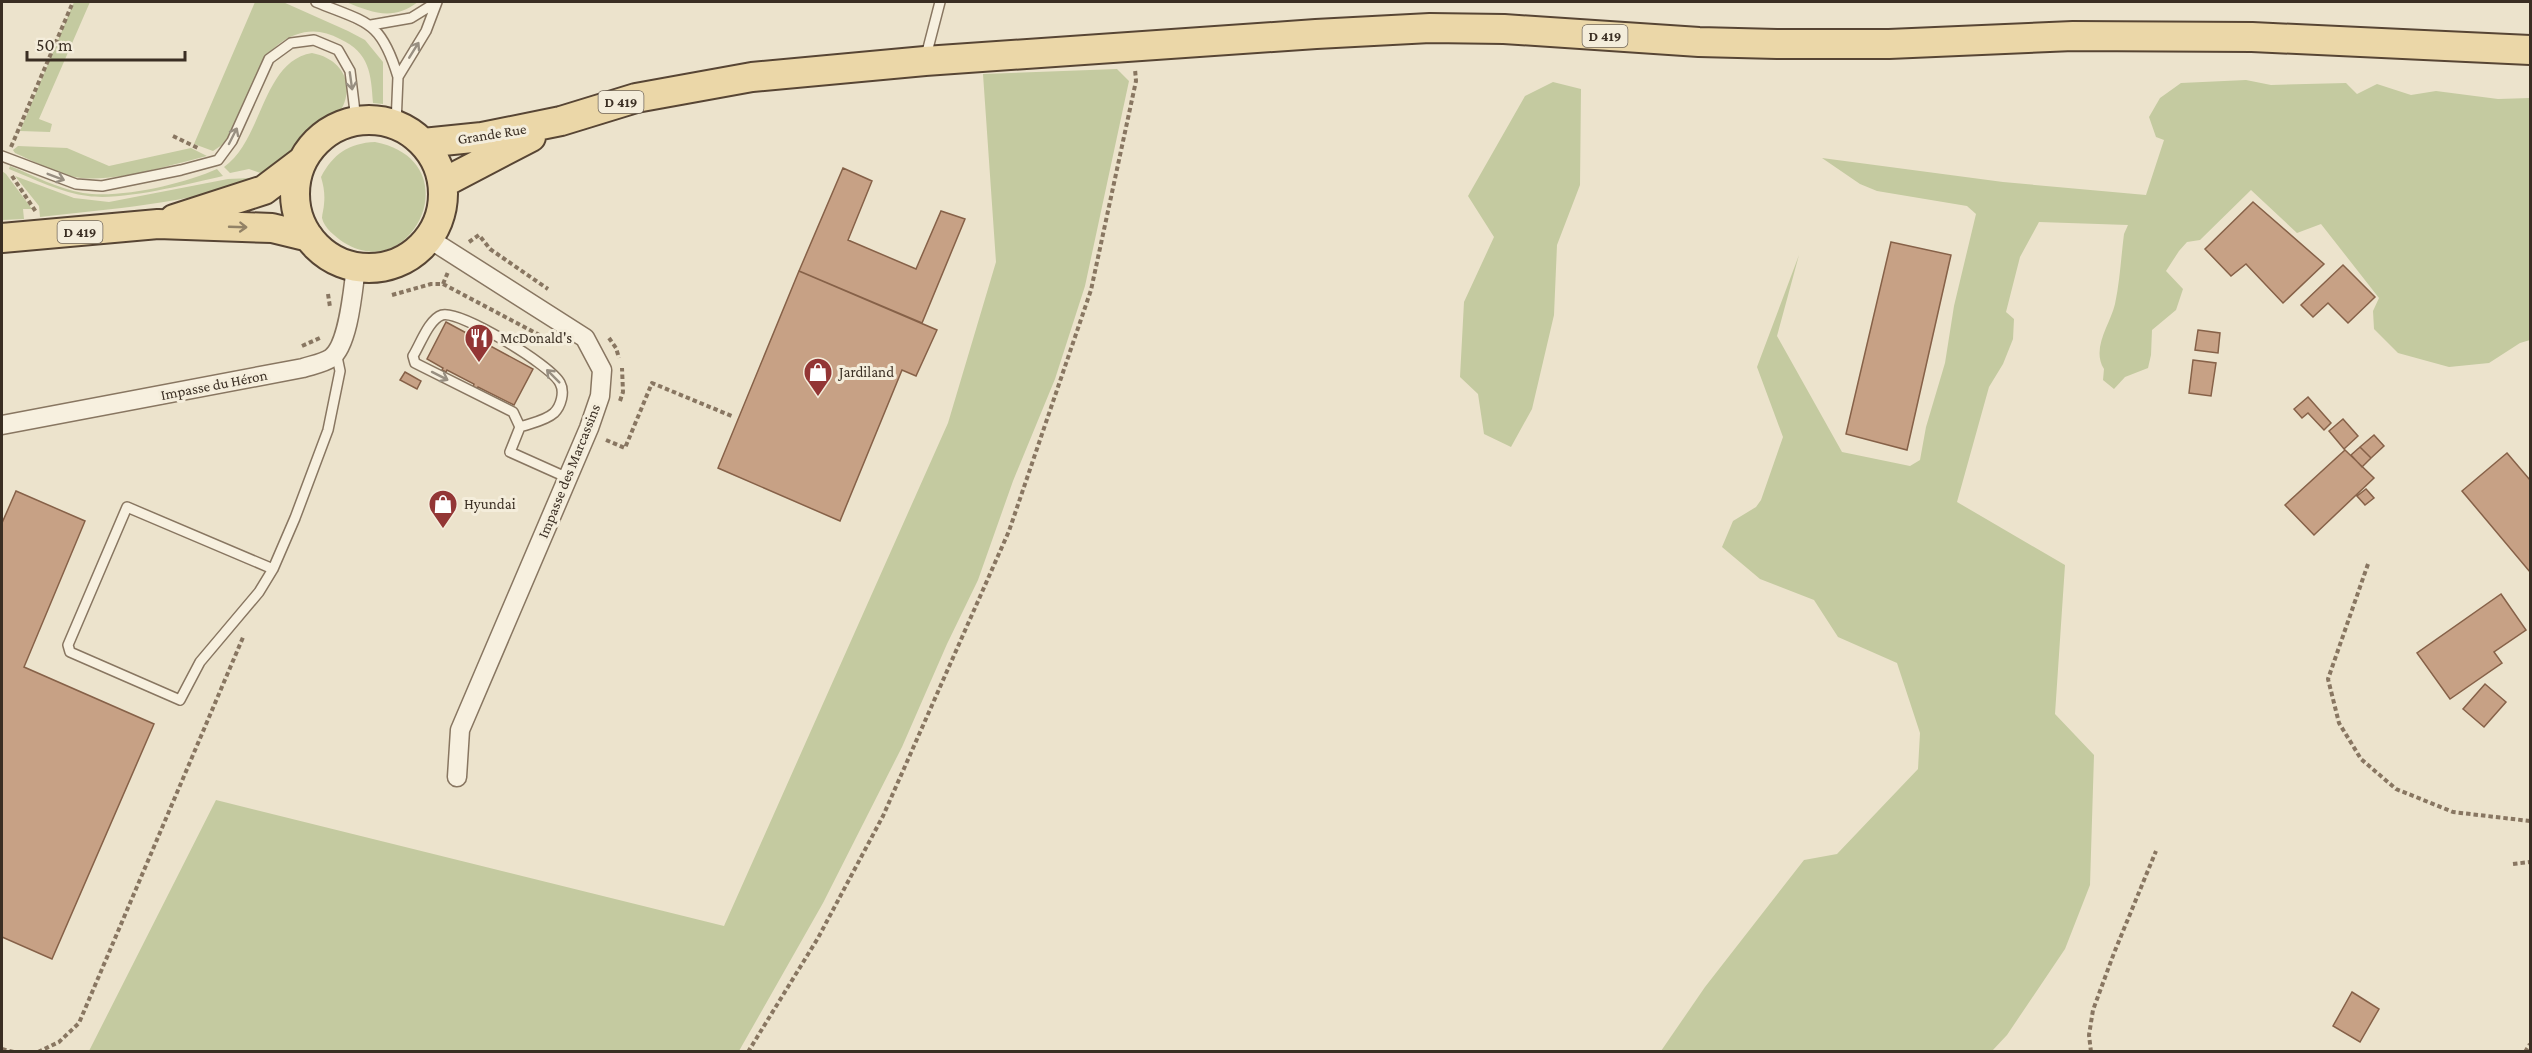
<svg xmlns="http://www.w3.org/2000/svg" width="2532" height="1053" font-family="'Crimson Pro',serif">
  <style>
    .green { fill: #c4caa0 }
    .building { fill: #c7a185; stroke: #866148; stroke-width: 1.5 }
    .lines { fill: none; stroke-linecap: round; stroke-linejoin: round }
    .lane-casing { stroke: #887661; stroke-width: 12 }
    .street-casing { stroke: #887661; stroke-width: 21 }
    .primary-casing { stroke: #574534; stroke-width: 32 }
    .path { stroke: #887661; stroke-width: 4; stroke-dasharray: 4.5 3; stroke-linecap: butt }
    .lane { stroke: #f7f0df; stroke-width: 9 }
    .street { stroke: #f7f0df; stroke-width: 18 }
    .primary { stroke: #ebd7a8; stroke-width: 28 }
    .oneway { stroke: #988f81 }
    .oneway2 { stroke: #928266 }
    .labels { text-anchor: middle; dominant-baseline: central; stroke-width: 6; stroke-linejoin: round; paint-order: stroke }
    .shield { fill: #f4eddb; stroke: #72675a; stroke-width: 1.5 }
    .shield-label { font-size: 14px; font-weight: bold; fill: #3a2e23 }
    .street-label { font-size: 15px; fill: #3a2e23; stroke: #f4eddb }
    .poi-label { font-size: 15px; fill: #3a2e23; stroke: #f4eddb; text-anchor: start }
  </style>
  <rect width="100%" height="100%" fill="#ece3cc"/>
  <path class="green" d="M 74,2 L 90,2 L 39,119 L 52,124 L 50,132 L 20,131 Z
    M 255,2 L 283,2 L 348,31 L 365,40 L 383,62 L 383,104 L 373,103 C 371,74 370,53 340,39 C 325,31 311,29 295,35 C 251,51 250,108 225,143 L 213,151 L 194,144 Z
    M 346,2 L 418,2 C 393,21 373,13 346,2 Z
    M 312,53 C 344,59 357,87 338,115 L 266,175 L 249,169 L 230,173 L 224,167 C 263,140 262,61 312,53 Z
    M 1117,69 L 1129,81 L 1085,286 L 1055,379 L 1013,481 L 978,580 L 947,644 L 902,747 L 823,903 L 739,1051 L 89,1051 L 216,800 L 724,926 L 948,423 L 996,262 L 983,74 Z
    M 2246,80 L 2271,85 L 2346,83 L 2357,94 L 2377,84 L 2411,95 L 2436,91 L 2498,99 L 2530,98 L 2530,340 L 2520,343 L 2489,363 L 2449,367 L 2398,353 L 2374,329 L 2373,311 L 2379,298 L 2321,224 L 2297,233 L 2251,190 L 2200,240 L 2187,242 L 2179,251 L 2166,271 L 2183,289 L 2176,310 L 2152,330 L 2151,355 L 2148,368 L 2125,377 L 2114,389 L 2103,380 L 2104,369 C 2091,348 2110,325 2115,304 C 2120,281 2121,257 2124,234 L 2128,225 L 2039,222 L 2020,257 L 2006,312 L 2014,319 L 2013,339 L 2003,364 L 1989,387 L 1957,502 L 2065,565 L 2055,714 L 2094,755 L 2090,885 L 2065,949 L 2007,1035 L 1992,1051 L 1661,1051 L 1705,987 L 1804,860 L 1837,854 L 1918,769 L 1920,733 L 1897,663 L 1838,637 L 1814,600 L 1760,579 L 1722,547 L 1733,521 L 1756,507 L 1761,500 L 1783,437 L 1757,367 L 1799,255 L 1777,336 L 1842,452 L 1910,466 L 1920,460 L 1926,427 L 1945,363 L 1954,306 L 1976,214 L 1967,206 L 1877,191 L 1860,184 L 1822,158 L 2003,182 L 2146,195 L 2164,140 L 2156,137 L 2149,117 L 2160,98 L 2181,83 Z
    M 1553,82 L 1581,89 L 1580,185 L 1557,245 L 1554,315 L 1532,409 L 1511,447 L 1484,434 L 1478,394 L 1460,377 L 1464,302 L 1494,237 L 1468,196 L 1525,96 Z
    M 375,142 C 472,161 412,287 343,242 C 336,237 324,228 322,218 C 322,214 324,208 324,204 C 325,195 324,187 321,177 C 333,154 349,143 375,142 Z
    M 18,146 L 67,148 L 109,166 L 191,148 L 207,156 C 170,165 112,184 75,177 C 55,174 34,161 15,153 L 13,150 Z
    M 10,166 C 33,175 58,189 83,193 C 119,199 184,184 217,169 L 223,176 C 187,184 123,201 88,196 C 62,193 34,179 9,169 Z
    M 2,171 L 6,174 L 32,209 L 23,209 L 24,219 L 2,220 Z
    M 15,176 L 74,198 L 109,202 L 228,179 L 252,178 L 256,181 C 186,203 112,209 40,217 L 39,206 Z"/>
  <path class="building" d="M 843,168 L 872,181 L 848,240 L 916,269 L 941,211 L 965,219 L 922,323 L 799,271 Z
    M 2253,202 L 2324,264 L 2283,303 L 2246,264 L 2231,276 L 2205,249 Z
    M 1891,242 L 1951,255 L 1907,450 L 1846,434 Z
    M 2343,265 L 2375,297 L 2348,323 L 2328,303 L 2313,317 L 2301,305 Z
    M 799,271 L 937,330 L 916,376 L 902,370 L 840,521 L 718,468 Z
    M 446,322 L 533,369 L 514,405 L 478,387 L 477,389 L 473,387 L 474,384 L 447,370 L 446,372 L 442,370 L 443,368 L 427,359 Z
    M 2198,330 L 2220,333 L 2218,353 L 2195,350 Z
    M 2193,360 L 2216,363 L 2211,396 L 2189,393 Z
    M 405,372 L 421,381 L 417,389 L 400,380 Z
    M 2308,397 L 2331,423 L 2324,430 L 2308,413 L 2302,418 L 2294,409 Z
    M 2343,419 L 2358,436 L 2344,449 L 2329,431 Z
    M 2374,435 L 2384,446 L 2371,458 L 2360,447 Z
    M 2360,447 L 2371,458 L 2362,467 L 2351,455 Z
    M 2345,450 L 2374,478 L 2314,535 L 2285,505 Z
    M 2507,453 L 2530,480 L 2530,572 L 2462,491 Z
    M 2366,489 L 2374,498 L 2365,505 L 2357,496 Z
    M 16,491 L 85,521 L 24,667 L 154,724 L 52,959 L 2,937 L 2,523 Z
    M 2501,594 L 2526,630 L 2494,652 L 2502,663 L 2450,699 L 2417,653 Z
    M 2485,684 L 2506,702 L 2484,727 L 2463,709 Z
    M 2352,992 L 2379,1009 L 2360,1042 L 2333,1026 Z"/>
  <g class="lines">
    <g class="lane-casing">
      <path id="lane" d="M 316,2 C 367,23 381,20 398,77
        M 371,25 L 411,18 L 437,2
        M 926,56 L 940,2
        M 396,124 L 398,77 L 426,31 L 437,2
        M 2,156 L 76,184 L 102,186 L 181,170 L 218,160 L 232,141 L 269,59 L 291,43 L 314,40 L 338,50 L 350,71 L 356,120
        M 520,427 C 531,423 545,421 554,413 C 561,406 565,392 560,383 C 551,365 460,310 442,315 C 429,319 420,345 413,356 L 415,363 L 513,412 L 520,427 L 510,452 L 568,478
        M 273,569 L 127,507 L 68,645 L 70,652 L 180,700 L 200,662 L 259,592 L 273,569 L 295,518 L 328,430 L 340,371 L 336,352"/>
    </g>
    <g class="street-casing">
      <path id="street" d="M 428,238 L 585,338 L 602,370 L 600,396 L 589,428 L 460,730 L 457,777
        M 2,425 L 303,368 C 312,365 324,363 331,358 C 349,345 353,288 356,267"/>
    </g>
    <g class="primary-casing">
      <path id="primary" d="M295 194a74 74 0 1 1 148 0a74 74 0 1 1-148 0Z
        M 423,143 L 482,137 L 561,121 L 636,98 L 752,77 L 925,61 L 1316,34 L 1430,28 L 1504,29 L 1699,42 L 1777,44 L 1889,44 L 2073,36 L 2252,37 L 2530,50
        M 443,183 L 531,137
        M 174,219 L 264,190 L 301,162
        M 2,238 L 158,224 L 272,228 L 309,237"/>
    </g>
    <path class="path" d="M 173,136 L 200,149
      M 11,147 L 73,2
      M 12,176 L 36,212
      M 469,242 L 479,235 L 490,249 L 548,289
      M 443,284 L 448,272
      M 328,294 L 330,307
      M 392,295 L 431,284 L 443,284 L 547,339
      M 609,338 L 616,348 L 619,358
      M 302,346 L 322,337
      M 620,401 L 623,392 L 622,368
      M 606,440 L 625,448 L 652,383 L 734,417
      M 2368,564 L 2328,679 L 2339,723 L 2361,759 L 2396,789 L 2453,812 L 2530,821
      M 2513,864 L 2530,862
      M 2,1049 L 14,1052
      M 38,1052 L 59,1042 L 79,1023 L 244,635
      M 748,1052 L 818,938 L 883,816 L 1009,531 L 1091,290 L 1136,81 L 1135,69
      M 2091,1052 L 2089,1035 L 2093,1010 L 2114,953 L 2156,851
      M 2525,1052 L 2530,1044"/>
    <use href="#lane" class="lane"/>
    <use href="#street" class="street"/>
    <use href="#primary" class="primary"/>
  </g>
  <defs><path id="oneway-shaft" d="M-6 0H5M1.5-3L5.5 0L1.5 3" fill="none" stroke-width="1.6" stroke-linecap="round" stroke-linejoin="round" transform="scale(1.5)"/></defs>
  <g class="oneway">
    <use href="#oneway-shaft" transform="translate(414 50) rotate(-58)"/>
    <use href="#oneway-shaft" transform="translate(351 81) rotate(82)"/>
    <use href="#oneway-shaft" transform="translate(233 136) rotate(-63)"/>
    <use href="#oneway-shaft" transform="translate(56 177) rotate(21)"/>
    <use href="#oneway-shaft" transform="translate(440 376) rotate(27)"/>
    <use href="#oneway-shaft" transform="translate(553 376) rotate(-135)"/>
  </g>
  <use class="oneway2" href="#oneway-shaft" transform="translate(238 227) rotate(2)"/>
  <defs>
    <g id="restaurant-pin" transform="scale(1.5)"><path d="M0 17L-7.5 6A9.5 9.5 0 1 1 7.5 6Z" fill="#933635" stroke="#f4eddb"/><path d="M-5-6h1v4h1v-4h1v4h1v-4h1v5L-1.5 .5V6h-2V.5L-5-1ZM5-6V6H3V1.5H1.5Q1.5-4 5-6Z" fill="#fff"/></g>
    <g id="shop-pin" transform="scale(1.5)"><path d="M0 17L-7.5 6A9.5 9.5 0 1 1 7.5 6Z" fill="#933635" stroke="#f4eddb"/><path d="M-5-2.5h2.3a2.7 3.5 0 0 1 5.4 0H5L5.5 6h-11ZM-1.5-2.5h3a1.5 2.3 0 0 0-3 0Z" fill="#fff"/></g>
  </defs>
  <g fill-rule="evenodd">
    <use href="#restaurant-pin" x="479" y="338"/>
    <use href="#shop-pin" x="818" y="372"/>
    <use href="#shop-pin" x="443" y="504"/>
  </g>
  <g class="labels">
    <g class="shield">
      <rect x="1582.5" y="25" width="45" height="22" rx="4.5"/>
      <rect x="598.5" y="91" width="45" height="22" rx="4.5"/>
      <rect x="57.5" y="221" width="45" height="22" rx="4.5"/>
    </g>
    <g class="shield-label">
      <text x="1605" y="36">D 419</text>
      <text x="621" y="102">D 419</text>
      <text x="80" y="232">D 419</text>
    </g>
    <g class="street-label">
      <text transform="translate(492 134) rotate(-9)">Grande Rue</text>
      <text transform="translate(214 385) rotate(-11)">Impasse du Héron</text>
      <text transform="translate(569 471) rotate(-68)">Impasse des Marcassins</text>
    </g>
    <g class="poi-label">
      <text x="500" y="338">McDonald's</text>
      <text x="839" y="372">Jardiland</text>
      <text x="464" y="504">Hyundai</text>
    </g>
  </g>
  <rect width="2532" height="1053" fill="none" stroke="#3a2e23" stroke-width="6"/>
  <path d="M27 51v9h158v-9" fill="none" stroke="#3a2e23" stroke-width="3"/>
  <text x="36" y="51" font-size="18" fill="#3a2e23" stroke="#f4eddb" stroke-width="4.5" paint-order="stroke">50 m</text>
</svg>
